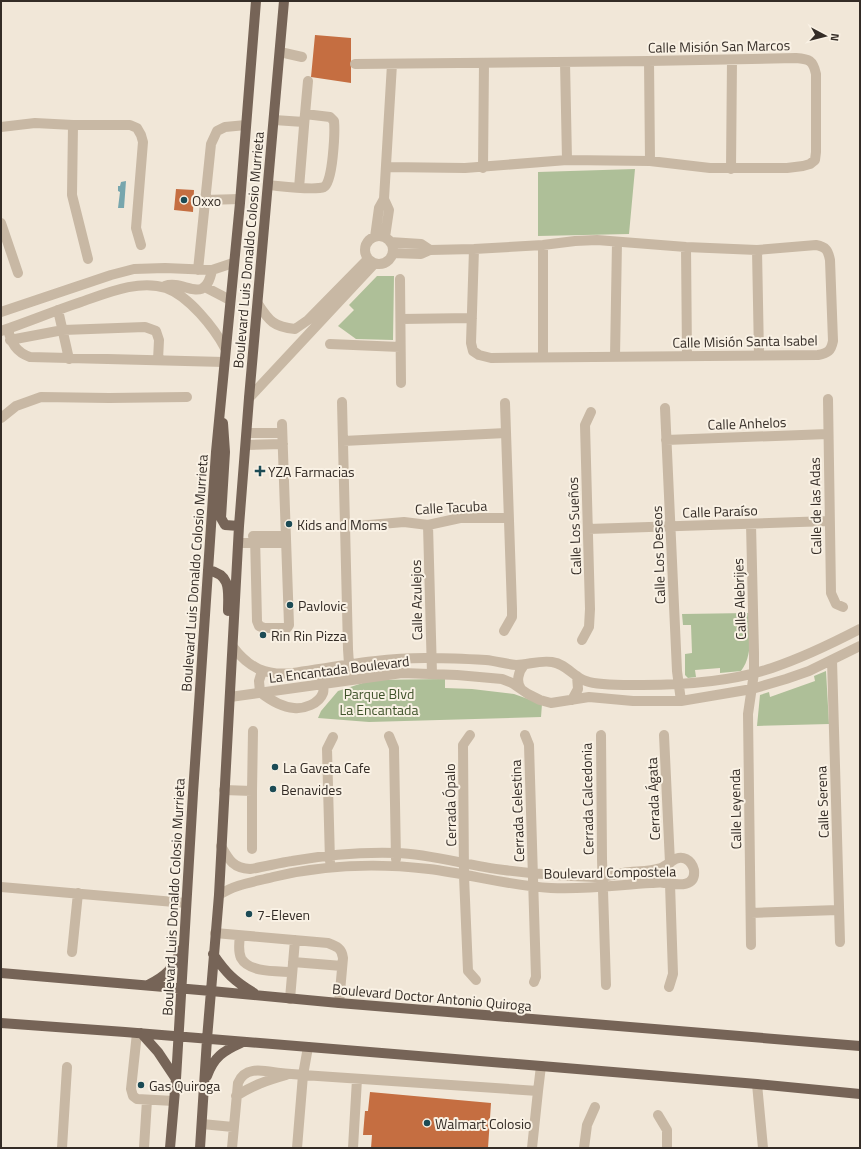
<svg xmlns="http://www.w3.org/2000/svg" width="861" height="1149" font-family="'Titillium Web',sans-serif">
  <style>
    .green { fill: #aebf98 }
    .water { fill: #77a6ad }
    .building { fill: #c56e41 }
    .lines { fill: none; stroke-linecap: round; stroke-linejoin: round }
    .minor { stroke: #c8b8a4; stroke-width: 10 }
    .major { stroke: #766457; stroke-width: 10 }
    .poi-dot { fill: #1c4b55; stroke: #f9f1e4; stroke-width: 1.5 }
    .labels { text-anchor: middle; dominant-baseline: central; stroke-width: 4; stroke-linejoin: round; paint-order: stroke }
    .street-label { font-size: 14px; fill: #342c26; stroke: #f9f1e4 }
    .poi-label { font-size: 14px; fill: #342c26; stroke: #f9f1e4; text-anchor: start }
    .park-label { font-size: 14px; fill: #3f522a; stroke: #f9f1e4 }
  </style>
  <rect width="100%" height="100%" fill="#f1e7d8"/>
  <path class="green" d="M 635,169 L 629,234 L 538,236 L 538,172 Z
    M 377,276 L 394,276 L 393,340 L 356,339 L 338,326 L 354,310 L 349,305 Z
    M 749,613 C 750,631 753,656 741,671 L 720,673 L 720,668 L 695,670 L 696,677 L 688,678 L 685,675 L 685,654 L 692,653 L 691,625 L 683,625 L 682,614 Z
    M 826,671 L 829,724 L 757,726 L 760,695 L 769,692 L 770,697 L 815,681 L 814,676 Z
    M 445,679 L 445,688 L 472,689 L 514,694 L 542,704 L 541,717 L 369,722 L 318,718 L 321,711 L 338,691 L 372,680 Z"/>
  <path class="water" d="M 126,181 L 124,208 L 118,208 L 120,192 L 118,191 L 118,186 L 120,186 L 121,182 Z"/>
  <path class="building" d="M 315,35 L 351,38 L 351,83 L 311,77 Z
    M 176,189 L 194,190 L 193,212 L 174,210 Z
    M 370,1092 L 491,1103 L 488,1148 L 371,1148 L 372,1135 L 363,1135 L 365,1111 L 368,1111 Z"/>
  <g class="lines">
    <path class="minor" d="M 280,52 L 302,57
      M 649,61 L 650,161
      M 565,62 L 567,160
      M 355,64 L 649,61 L 796,58 C 809,59 813,60 816,74 L 816,152 L 815,160 L 810,164 L 803,166 L 787,168 L 710,168 L 650,161 L 567,160 L 465,168 L 386,167
      M 305,114 L 308,81
      M 274,120 L 304,122
      M 73,125 L 72,195 L 88,259
      M 1,127 L 35,123 L 73,125 L 130,125 L 137,128 L 141,135 L 143,142 L 136,228 L 141,245
      M 483,168 L 484,63
      M 731,169 L 732,60
      M 268,185 C 280,186 314,191 324,187 C 333,183 335,131 334,121 L 330,117 L 305,114 L 299,188
      M 384,199 L 389,210 L 385,237
      M 205,200 L 240,199
      M 1,223 L 18,273
      M365 250a14 14 0 1 1 28 0a14 14 0 1 1-28 0Z
      M 375,237 L 379,208 L 384,199 L 392,64
      M 390,242 L 421,244 L 430,250
      M 686,247 L 687,356
      M 757,250 L 759,355
      M 393,253 L 421,254 L 430,250 L 474,249 L 543,245 L 575,241 L 597,240 L 686,247 L 757,250 L 816,245 C 826,247 828,250 830,260 L 833,341 C 831,351 828,353 818,355 L 491,358 L 479,355 L 473,351 L 471,343 L 474,249
      M 198,270 L 211,144 L 217,131 L 225,127 L 246,125
      M 400,279 L 401,383
      M 165,286 C 184,279 205,307 212,270
      M 205,287 L 230,300
      M 258,304 C 269,321 274,327 295,329 L 308,320 L 368,259
      M 58,310 L 69,359
      M 1,312 L 111,275 L 134,269 L 165,268 L 212,270 L 233,263
      M 401,319 L 472,318
      M 8,329 C 11,343 16,352 30,357 L 224,362
      M 1,331 C 28,322 54,311 81,302 C 107,293 139,279 166,288 C 189,296 214,328 225,348
      M 10,340 L 63,330 L 145,327 L 156,331 L 159,340 L 158,360
      M 330,344 L 400,347
      M 543,357 L 543,245
      M 615,357 L 617,242
      M 249,398 L 374,264
      M 828,399 L 831,593 L 836,604 L 843,607
      M 342,402 L 348,649 L 350,680
      M 665,408 L 677,671 L 681,701
      M 1,418 L 16,406 L 41,397 L 109,398 L 187,397
      M 247,433 L 282,433
      M 666,440 L 828,434
      M 343,441 L 506,433
      M 246,445 L 283,444
      M 428,525 L 432,674
      M 346,527 L 404,522 L 428,525 L 460,518 L 509,518
      M 588,529 L 829,521
      M 253,536 L 285,536
      M 255,536 L 257,621 L 259,626 L 264,628 L 287,628 L 289,625 L 282,424
      M 239,543 L 286,543
      M 504,631 L 512,617 L 512,609 L 505,403
      M 582,640 L 589,627 L 590,609 L 585,425 L 591,412
      M 233,647 C 249,668 266,676 293,673 C 339,666 385,657 432,658 C 450,658 468,659 486,660 C 496,661 506,664 516,665 C 528,665 539,660 552,662 C 567,664 573,677 586,681 C 600,686 627,685 643,685 C 686,685 731,682 772,668 C 802,658 831,644 860,629
      M 832,660 L 840,942
      M 262,671 L 259,681 L 260,692 C 270,700 281,707 294,708 C 304,709 319,704 323,693 C 324,689 323,682 322,678
      M 521,689 C 516,682 518,672 524,665
      M 230,697 L 402,673 L 457,675 L 502,679 L 512,683 L 528,694 L 540,700 L 551,703 L 589,697 L 633,701 L 681,701 L 752,689 L 786,679 L 809,671 L 860,646
      M 572,700 L 578,689 L 577,676
      M 470,735 L 463,745 L 464,876 L 468,971 L 476,980
      M 525,735 L 529,745 L 536,977 L 534,982
      M 601,735 L 602,859 L 606,985
      M 664,735 L 670,863
      M 389,736 L 394,748 L 396,859
      M 224,790 L 252,791 L 252,849
      M 252,791 L 253,731
      M 330,861 L 327,749 L 333,737
      M 1,887 L 186,903
      M 219,895 C 235,884 254,882 273,877 C 322,865 378,863 429,869 C 470,874 510,886 551,888 C 585,890 618,885 651,883 C 656,883 660,882 665,883 C 675,884 696,889 694,870 C 693,866 690,861 686,859 C 676,854 669,865 661,868 C 649,872 635,871 623,873 C 613,875 604,877 595,877 C 565,876 534,874 504,870 C 468,866 433,854 396,853 C 362,852 326,855 292,861 C 278,863 264,867 250,869 C 233,868 229,860 221,846
      M 751,913 L 838,910
      M 215,933 L 328,943 C 336,946 342,948 343,958 L 339,1003
      M 240,936 C 239,943 238,951 241,958 C 249,973 277,971 292,972
      M 751,945 L 748,714 L 754,673 L 754,653 L 751,524
      M 72,952 L 78,893
      M 293,962 L 342,966
      M 669,987 L 673,974 L 670,884
      M 290,999 L 295,940
      M 137,1033 L 131,1089 L 133,1096 L 137,1099 L 174,1101
      M 308,1047 L 303,1075 L 538,1091 L 532,1148
      M 757,1084 L 763,1148
      M 538,1091 L 541,1066
      M 236,1096 C 254,1085 265,1081 286,1075
      M 658,1115 L 667,1130 L 667,1148
      M 202,1124 L 233,1127
      M 62,1148 L 67,1067
      M 144,1148 L 147,1100
      M 232,1148 L 238,1083 C 245,1065 265,1071 280,1073 C 288,1074 295,1074 303,1075 L 297,1148
      M 353,1148 L 357,1079
      M 584,1148 L 587,1125 L 595,1107"/>
    <path class="major" d="M 223,423 L 225,452 L 221,518 L 225,525 L 239,526
      M 208,570 C 232,575 228,591 228,611
      M 213,954 C 226,973 234,981 254,993
      M 1,973 L 211,991 L 339,1003 L 860,1046
      M 148,985 C 166,976 173,969 181,950
      M 1,1023 L 125,1032 L 541,1066 L 757,1084 L 860,1094
      M 141,1033 L 158,1052 L 176,1079
      M 207,1076 C 214,1057 223,1051 241,1043
      M 170,1148 L 176,1079 L 193,793 L 216,452 L 240,203 L 256,1
      M 200,1148 L 207,1039 L 219,895 L 239,526 L 249,398 L 284,1"/>
  </g>
  <g class="poi-dot">
    <circle cx="184" cy="200" r="4"/>
    <path d="M258 465h4v4h4v4h-4v4h-4v-4h-4v-4h4z"/>
    <circle cx="289" cy="524" r="4"/>
    <circle cx="290" cy="605" r="4"/>
    <circle cx="263" cy="635" r="4"/>
    <circle cx="275" cy="767" r="4"/>
    <circle cx="273" cy="789" r="4"/>
    <circle cx="249" cy="914" r="4"/>
    <circle cx="141" cy="1085" r="4"/>
    <circle cx="427" cy="1123" r="4"/>
  </g>
  <g class="labels">
    <g class="street-label">
      <text transform="translate(719 46) rotate(-1)">Calle Misión San Marcos</text>
      <text transform="translate(248 250) rotate(-85)">Boulevard Luis Donaldo Colosio Murrieta</text>
      <text transform="translate(745 341) rotate(-1)">Calle Misión Santa Isabel</text>
      <text transform="translate(747 423) rotate(-2)">Calle Anhelos</text>
      <text transform="translate(815 506) rotate(-91)">Calle de las Adas</text>
      <text transform="translate(451 507) rotate(-3)">Calle Tacuba</text>
      <text transform="translate(720 511) rotate(-2)">Calle Paraíso</text>
      <text transform="translate(574 526) rotate(-92)">Calle Los Sueños</text>
      <text transform="translate(658 555) rotate(-92)">Calle Los Deseos</text>
      <text transform="translate(194 573) rotate(-86)">Boulevard Luis Donaldo Colosio Murrieta</text>
      <text transform="translate(739 599) rotate(-92)">Calle Alebrijes</text>
      <text transform="translate(416 600) rotate(-91)">Calle Azulejos</text>
      <text transform="translate(339 669) rotate(-7)">La Encantada Boulevard</text>
      <text transform="translate(587 799) rotate(-91)">Cerrada Calcedonia</text>
      <text transform="translate(653 799) rotate(-92)">Cerrada Ágata</text>
      <text transform="translate(822 802) rotate(-92)">Calle Serena</text>
      <text transform="translate(450 805) rotate(-91)">Cerrada Ópalo</text>
      <text transform="translate(735 809) rotate(-91)">Calle Leyenda</text>
      <text transform="translate(517 811) rotate(-92)">Cerrada Celestina</text>
      <text transform="translate(610 872) rotate(-1)">Boulevard Compostela</text>
      <text transform="translate(173 897) rotate(-87)">Boulevard Luis Donaldo Colosio Murrieta</text>
      <text transform="translate(432 997) rotate(5)">Boulevard Doctor Antonio Quiroga</text>
    </g>
    <g class="poi-label">
      <text x="192" y="200">Oxxo</text>
      <text x="268" y="471">YZA Farmacias</text>
      <text x="297" y="524">Kids and Moms</text>
      <text x="298" y="605">Pavlovic</text>
      <text x="271" y="635">Rin Rin Pizza</text>
      <text x="283" y="767">La Gaveta Cafe</text>
      <text x="281" y="789">Benavides</text>
      <text x="257" y="914">7-Eleven</text>
      <text x="149" y="1085">Gas Quiroga</text>
      <text x="435" y="1123">Walmart Colosio</text>
    </g>
    <g class="park-label">
      <text x="379" y="693">Parque Blvd<tspan x="379" dy="16">La Encantada</tspan></text>
    </g>
  </g>
  <rect width="861" height="1149" fill="none" stroke="#342c26" stroke-width="4"/>
  <g transform="translate(825 36) rotate(97)" stroke="#f9f1e4" stroke-width="3" paint-order="stroke">
  <path d="M0-3L7 15L0 10L-7 15Z" fill="#342c26"/>
  <text y="-6" font-size="11" font-weight="bold" text-anchor="middle" fill="#342c26">N</text>
  </g>
</svg>
